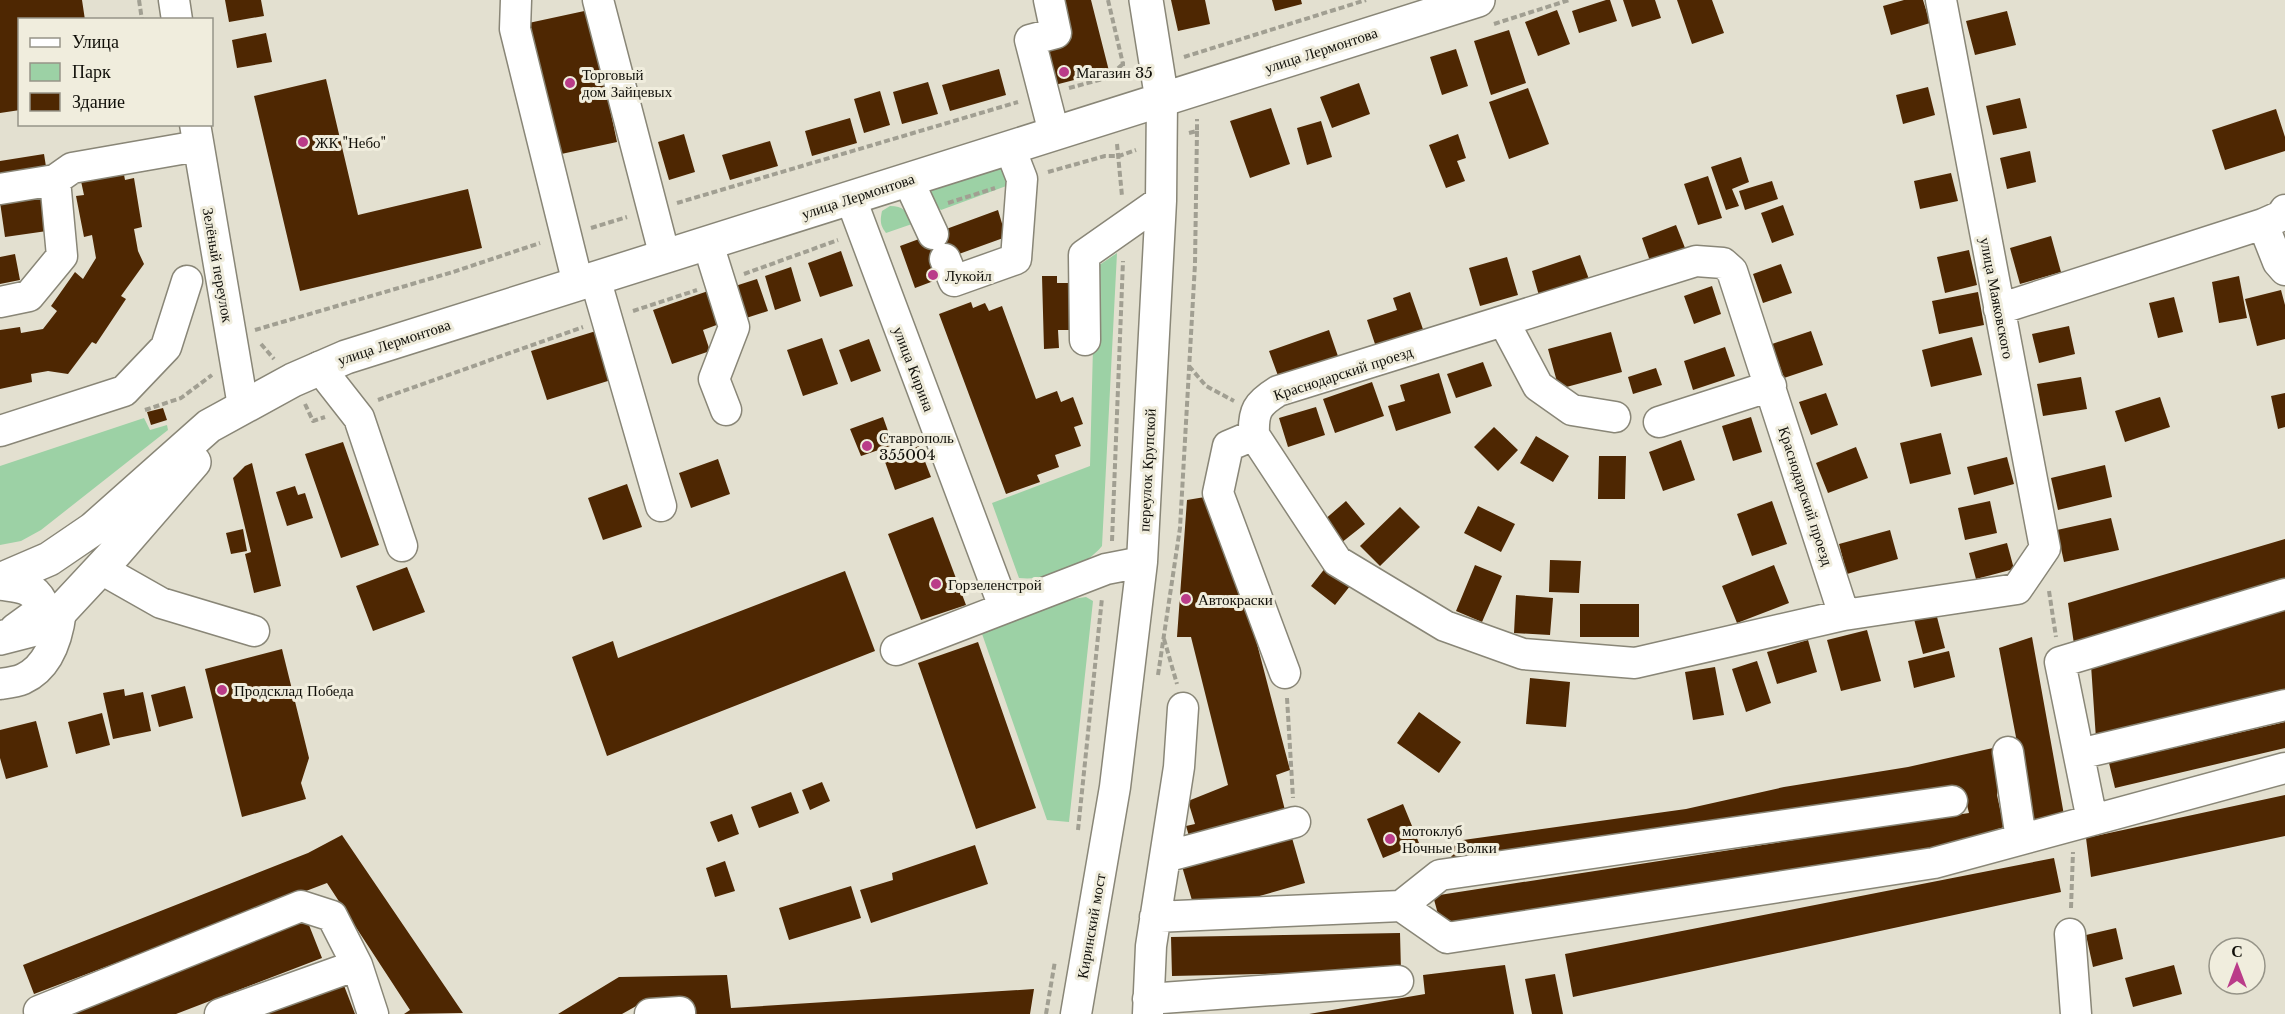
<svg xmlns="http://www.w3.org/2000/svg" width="2285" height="1014" font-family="'Libre Baskerville',serif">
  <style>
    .green { fill: #9cd1a5 }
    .building { fill: #4e2702 }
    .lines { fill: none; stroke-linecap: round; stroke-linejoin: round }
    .minor-casing { stroke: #898677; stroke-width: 33 }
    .major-casing { stroke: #898677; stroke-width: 36 }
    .path { stroke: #a19f92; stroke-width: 4; stroke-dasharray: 6 3; stroke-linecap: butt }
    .minor { stroke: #fff; stroke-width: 30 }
    .major { stroke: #fff; stroke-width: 33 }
    .poi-dot { fill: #ba3c89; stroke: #f0eddd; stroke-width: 2 }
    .labels { text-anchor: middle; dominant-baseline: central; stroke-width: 6; stroke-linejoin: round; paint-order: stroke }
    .street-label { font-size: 15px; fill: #100f09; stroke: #f0eddd }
    .poi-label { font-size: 15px; fill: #100f09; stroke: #f0eddd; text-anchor: start }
  </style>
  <rect width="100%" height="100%" fill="#e3e0d0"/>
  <path class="green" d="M 1000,162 L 1009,185 L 941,210 L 933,203 L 931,192 L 938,183 Z
    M 890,206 C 903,206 908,211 912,224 L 886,233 C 880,225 880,221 882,211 Z
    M 1117,253 L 1102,546 C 1084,568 1047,581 1019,578 L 992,503 L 1090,466 L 1095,268 Z
    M 144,418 L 150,430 L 167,425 L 168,430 L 41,530 L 21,541 L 0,545 L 0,466 Z
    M 1086,597 L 1093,601 L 1069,822 L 1047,820 L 981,631 L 1059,601 Z"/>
  <path class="building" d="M 0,0 L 82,0 L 85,20 L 20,20 L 20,110 L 0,113 Z
    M 225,0 L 261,0 L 264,16 L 229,22 Z
    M 1055,0 L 1091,0 L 1109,71 L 1047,87 L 1036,45 Z
    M 1171,0 L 1205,0 L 1210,24 L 1178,31 Z
    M 1272,0 L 1301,0 L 1302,4 L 1275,11 Z
    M 1606,0 L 1610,0 L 1617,21 L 1579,33 L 1572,11 Z
    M 1623,0 L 1655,0 L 1661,18 L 1632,27 Z
    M 1677,0 L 1712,0 L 1724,33 L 1692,44 Z
    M 1904,0 L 1923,0 L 1930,23 L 1891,35 L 1883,6 Z
    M 589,10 L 617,142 L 552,156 L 524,24 Z
    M 1557,10 L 1570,44 L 1538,56 L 1525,22 Z
    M 2007,11 L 2016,45 L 1975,55 L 1966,21 Z
    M 1509,30 L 1526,83 L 1491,95 L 1474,41 Z
    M 266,33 L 272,62 L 237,68 L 232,40 Z
    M 1456,49 L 1468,86 L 1442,95 L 1430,57 Z
    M 999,69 L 1006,95 L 950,111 L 942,85 Z
    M 326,79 L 358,215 L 468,189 L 482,248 L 300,291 L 254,96 Z
    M 928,82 L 938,114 L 902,124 L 893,92 Z
    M 1359,83 L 1370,114 L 1332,128 L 1320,97 Z
    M 1928,87 L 1935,115 L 1903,124 L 1896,95 Z
    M 1528,88 L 1549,144 L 1509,159 L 1489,102 Z
    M 880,91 L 890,125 L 864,133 L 854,99 Z
    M 2020,98 L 2027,128 L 1993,135 L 1986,106 Z
    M 1271,108 L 1290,164 L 1250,178 L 1230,121 Z
    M 2276,109 L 2285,137 L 2285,151 L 2225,170 L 2212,130 Z
    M 850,118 L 857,143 L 812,156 L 805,131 Z
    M 1321,121 L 1332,157 L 1307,165 L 1297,128 Z
    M 684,134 L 695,172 L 669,180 L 658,142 Z
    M 1458,134 L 1466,158 L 1457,161 L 1465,181 L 1446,188 L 1429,145 Z
    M 770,141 L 778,166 L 730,180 L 722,155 Z
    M 2030,151 L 2036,182 L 2007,189 L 2000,158 Z
    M 44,154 L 47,173 L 0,180 L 0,161 Z
    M 1741,157 L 1749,182 L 1732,189 L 1739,206 L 1726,210 L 1711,167 Z
    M 122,164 L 125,180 L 134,178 L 142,227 L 134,229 L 138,251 L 144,264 L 121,296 L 126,299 L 96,344 L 92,342 L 68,374 L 48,371 L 31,374 L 32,382 L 0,389 L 0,330 L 20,327 L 21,333 L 43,329 L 57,311 L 51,306 L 75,272 L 83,279 L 96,258 L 92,235 L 84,237 L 76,196 L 84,195 L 79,172 Z
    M 1951,173 L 1958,201 L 1920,209 L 1914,181 Z
    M 1708,176 L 1722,218 L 1698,225 L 1684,184 Z
    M 1772,181 L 1778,199 L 1745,210 L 1739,191 Z
    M 42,196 L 47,231 L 5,237 L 0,202 Z
    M 1783,205 L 1794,235 L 1772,243 L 1761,213 Z
    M 998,210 L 1006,237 L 934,263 L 939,279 L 915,288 L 900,246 Z
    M 1676,225 L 1685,248 L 1650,261 L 1642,238 Z
    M 2051,236 L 2061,272 L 2020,284 L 2010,248 Z
    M 1969,250 L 1977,285 L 1945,293 L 1937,257 Z
    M 841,251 L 853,286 L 820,297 L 808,263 Z
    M 15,254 L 20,280 L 0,284 L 0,257 Z
    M 1580,255 L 1590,282 L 1540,299 L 1532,271 Z
    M 1507,257 L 1518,295 L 1480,306 L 1469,268 Z
    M 1781,264 L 1792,293 L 1763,303 L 1753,274 Z
    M 791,267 L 801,301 L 775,310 L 765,276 Z
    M 1042,276 L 1057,276 L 1057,283 L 1071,283 L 1073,330 L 1058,330 L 1059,348 L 1044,349 Z
    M 2239,276 L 2247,318 L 2219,323 L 2212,282 Z
    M 757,279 L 768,311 L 743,319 L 732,287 Z
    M 1712,286 L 1721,314 L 1694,324 L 1684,296 Z
    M 711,290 L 722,323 L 703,330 L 710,351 L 672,364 L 653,310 Z
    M 2281,290 L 2285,305 L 2285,339 L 2257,346 L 2245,299 Z
    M 1410,292 L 1425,335 L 1377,350 L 1367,320 L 1397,310 L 1393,298 Z
    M 1978,292 L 1984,325 L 1939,334 L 1932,301 Z
    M 2174,297 L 2183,332 L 2158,338 L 2149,303 Z
    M 971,302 L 973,308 L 985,303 L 989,311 L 1002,306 L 1036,399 L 1057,391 L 1061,402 L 1073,397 L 1083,424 L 1074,427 L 1081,446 L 1055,455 L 1059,467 L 1037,475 L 1040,482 L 1006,494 L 939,314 Z
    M 2069,326 L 2075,354 L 2039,363 L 2032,334 Z
    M 1329,330 L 1340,362 L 1281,384 L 1269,351 Z
    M 596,331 L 611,380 L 547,400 L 531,351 Z
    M 1811,331 L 1823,365 L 1784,378 L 1772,344 Z
    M 1611,332 L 1622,372 L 1559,389 L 1548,349 Z
    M 1972,337 L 1982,375 L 1931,387 L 1922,350 Z
    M 822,338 L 838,384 L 803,396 L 787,350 Z
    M 869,339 L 881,371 L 851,382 L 839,350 Z
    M 1725,347 L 1735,376 L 1693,390 L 1684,361 Z
    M 1483,362 L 1492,386 L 1456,398 L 1447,374 Z
    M 1656,368 L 1662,385 L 1633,394 L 1628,377 Z
    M 1439,373 L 1451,413 L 1396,431 L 1388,406 L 1405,401 L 1400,385 Z
    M 2081,377 L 2087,409 L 2043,416 L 2037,384 Z
    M 1372,382 L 1384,416 L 1335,433 L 1323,399 Z
    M 1826,393 L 1838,425 L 1811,435 L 1799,402 Z
    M 2285,393 L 2285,427 L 2278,429 L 2271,396 Z
    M 2160,397 L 2170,427 L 2125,442 L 2115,411 Z
    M 1316,407 L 1325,435 L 1288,447 L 1279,418 Z
    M 163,408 L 167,420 L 151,425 L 147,412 Z
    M 883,417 L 893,445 L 861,456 L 850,429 Z
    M 1751,417 L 1762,452 L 1733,461 L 1722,426 Z
    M 1494,427 L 1518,450 L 1498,471 L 1474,447 Z
    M 1941,433 L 1951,474 L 1910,484 L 1900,443 Z
    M 1536,436 L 1569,456 L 1553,482 L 1520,463 Z
    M 1681,440 L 1695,480 L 1663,491 L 1649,452 Z
    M 343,442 L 379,545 L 341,558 L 305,454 Z
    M 919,446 L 931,477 L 895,490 L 884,459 Z
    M 1856,447 L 1868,478 L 1828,493 L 1816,463 Z
    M 1599,456 L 1626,456 L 1625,499 L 1598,499 Z
    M 2007,457 L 2014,484 L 1974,495 L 1967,467 Z
    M 718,459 L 730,494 L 691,508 L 679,473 Z
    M 252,463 L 281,586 L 254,593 L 245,554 L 251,552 L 233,478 L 245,466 Z
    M 2105,465 L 2112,497 L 2058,510 L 2051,478 Z
    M 627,484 L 642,527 L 603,540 L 588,498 Z
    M 295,486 L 298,495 L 305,493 L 313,518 L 287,526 L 276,492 Z
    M 1211,496 L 1240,579 L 1290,770 L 1276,775 L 1287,818 L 1192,846 L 1186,826 L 1195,824 L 1188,801 L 1228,785 L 1191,637 L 1177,637 L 1187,500 Z
    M 1346,501 L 1365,524 L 1341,543 L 1323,521 Z
    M 1772,501 L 1787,544 L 1752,556 L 1737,514 Z
    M 1990,501 L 1997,533 L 1965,540 L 1958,508 Z
    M 1478,506 L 1515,524 L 1501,552 L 1464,533 Z
    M 1400,507 L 1420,527 L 1380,566 L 1360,546 Z
    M 933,517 L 966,605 L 921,620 L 888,534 Z
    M 2111,518 L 2119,550 L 2064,562 L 2057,530 Z
    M 243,529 L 247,551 L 231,554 L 226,533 Z
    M 1890,530 L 1898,559 L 1847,574 L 1839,544 Z
    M 2285,539 L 2285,584 L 2075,651 L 2068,603 Z
    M 2007,543 L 2014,569 L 1976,579 L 1969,553 Z
    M 1550,560 L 1581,561 L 1579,593 L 1549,592 Z
    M 1475,565 L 1502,576 L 1482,622 L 1456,611 Z
    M 1774,565 L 1789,603 L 1737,623 L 1722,586 Z
    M 407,567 L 425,612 L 373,631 L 356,586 Z
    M 1326,567 L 1350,586 L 1335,605 L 1311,586 Z
    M 845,571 L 875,651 L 607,756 L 572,657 L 613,641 L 618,658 Z
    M 1516,595 L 1553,598 L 1550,635 L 1514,633 Z
    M 1580,604 L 1639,604 L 1639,637 L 1580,637 Z
    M 2285,610 L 2285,691 L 2096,739 L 2091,665 Z
    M 1936,613 L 1945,648 L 1923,654 L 1914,619 Z
    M 1867,630 L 1881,681 L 1841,691 L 1827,640 Z
    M 2032,637 L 2064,815 L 2032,821 L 1999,648 Z
    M 1808,640 L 1817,672 L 1777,684 L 1767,652 Z
    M 978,642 L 1036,808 L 976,829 L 918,663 Z
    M 282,649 L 309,758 L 301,783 L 306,799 L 242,817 L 205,669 Z
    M 1949,651 L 1955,677 L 1914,688 L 1908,661 Z
    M 1757,661 L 1771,703 L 1746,712 L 1732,669 Z
    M 1715,667 L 1724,715 L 1693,720 L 1685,672 Z
    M 1530,678 L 1570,682 L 1566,727 L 1526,724 Z
    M 185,686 L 193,718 L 159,727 L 151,695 Z
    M 124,689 L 125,696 L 143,692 L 151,731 L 113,739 L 103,693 Z
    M 1419,712 L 1461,742 L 1439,773 L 1397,743 Z
    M 102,713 L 110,745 L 76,754 L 68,722 Z
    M 36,721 L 48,767 L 6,779 L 0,758 L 0,730 Z
    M 2285,722 L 2285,748 L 2115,788 L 2109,763 Z
    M 1993,748 L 2001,767 L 1997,795 L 2004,827 L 1954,843 L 1822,871 L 1509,923 L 1443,923 L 1438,914 L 1433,896 L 1969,813 L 1963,789 L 1535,854 L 1451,858 L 1456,841 L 1686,809 L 1784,787 L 1908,767 Z
    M 822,782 L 830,801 L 810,810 L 802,790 Z
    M 791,792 L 799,813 L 759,828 L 751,807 Z
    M 2285,795 L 2285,836 L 2091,877 L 2086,838 Z
    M 1403,804 L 1419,843 L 1383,858 L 1367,819 Z
    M 732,814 L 739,834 L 718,842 L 710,822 Z
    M 1290,831 L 1305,883 L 1196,914 L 1181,863 Z
    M 342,835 L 463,1013 L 404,1014 L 410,1010 L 327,883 L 34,994 L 23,965 L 308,853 Z
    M 975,845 L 988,884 L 871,923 L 860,890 L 893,880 L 892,873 Z
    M 2054,858 L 2061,892 L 1573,997 L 1565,954 Z
    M 725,861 L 735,891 L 715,897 L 706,868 Z
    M 851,886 L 861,918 L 789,940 L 779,908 Z
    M 307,920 L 322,958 L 176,1014 L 62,1014 Z
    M 2116,928 L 2123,959 L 2093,967 L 2086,935 Z
    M 1400,933 L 1401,971 L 1172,976 L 1171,937 Z
    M 1505,965 L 1514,1014 L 1309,1014 L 1425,994 L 1423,975 Z
    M 2174,965 L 2182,994 L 2133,1007 L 2125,978 Z
    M 1555,974 L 1563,1014 L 1532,1014 L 1525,979 Z
    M 727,975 L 731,1008 L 1034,989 L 1030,1014 L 695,1014 L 693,1004 L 638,1005 L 622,1014 L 558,1014 L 619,977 Z
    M 343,983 L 355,1014 L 262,1014 Z"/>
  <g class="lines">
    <g class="minor-casing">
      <path id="minor" d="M 174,0 L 177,20
        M 516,0 L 515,29 L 578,284
        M 598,0 L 665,257
        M 1049,0 L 1056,33 L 1030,40 L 1054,133
        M 195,124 L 243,406
        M 908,180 L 933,234
        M 0,189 L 55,180 L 72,168 L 198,146
        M 851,199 L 1004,607
        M 2263,224 L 2278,262 L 2285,270
        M 708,244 L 734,327 L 714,379 L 726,410
        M 945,259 L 954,281 L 1016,259 L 1022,179 L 1010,148
        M 595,278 L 661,506
        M 0,302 L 29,296 L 62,256 L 55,180
        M 1999,309 L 2263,224 L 2281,216 L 2285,210
        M 1504,322 L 1538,386 L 1572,410 L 1615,417
        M 1085,340 L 1084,255 L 1161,201
        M 319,367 L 359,418 L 402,546
        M 1659,422 L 1771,386
        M 0,431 L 124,391 L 166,347 L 187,281
        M 1254,435 L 1228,446 L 1218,493 L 1285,673
        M 101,569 L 161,603 L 254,631
        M 1844,615 L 1635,663 L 1523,654 L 1445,626 L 1337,561 L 1254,435 C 1253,411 1257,404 1278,391 L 1696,261 L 1723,263 L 1732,271 L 1844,615 L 2017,589 L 2045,548 L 1941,0
        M 896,650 L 1106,569 L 1142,562
        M 0,684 C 7,683 16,682 23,679 C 49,667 58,636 61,611
        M 2008,752 L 2021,839
        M 2079,754 L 2285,705
        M 2092,820 L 2060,662 L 2285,594
        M 1165,857 L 1295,822
        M 1401,906 L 1447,938 L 1934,863 L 2285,768
        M 1155,917 L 1401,906 L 1440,875 L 1952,801
        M 2070,934 L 2076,1014
        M 1148,999 L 1398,981
        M 39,1011 L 301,906 L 332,916 L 357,965 L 373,1014
        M 220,1014 L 357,965
        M 650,1014 L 680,1012 L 680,1014
        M 1076,1014 L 1115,787 L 1142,562 L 1161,201 L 1162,100
        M 1148,1014 L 1151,946 L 1179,767 L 1183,708"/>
    </g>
    <g class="major-casing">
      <path id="major" d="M 1146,0 L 1162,100
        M 0,580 L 49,559 L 93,529 L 209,426 L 293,380 L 346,357 L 1478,0
        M 0,583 C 19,586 32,585 41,603 L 38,614 L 16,630
        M 0,638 L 35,629 L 61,611 L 116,552 L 194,462"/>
    </g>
    <path class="path" d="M 139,0 L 142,20
      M 1108,0 L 1123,64 L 1125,64
      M 1494,24 L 1569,0
      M 1184,57 L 1366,0
      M 1069,88 L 1107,78 L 1123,64
      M 1189,133 L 1197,131 L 1197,119
      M 1117,144 L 1122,196
      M 1048,172 L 1105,156 L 1119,156 L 1136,150
      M 677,203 L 1018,102
      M 948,203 L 995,188
      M 591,228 L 627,217
      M 744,274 L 838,240
      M 633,311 L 697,290
      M 255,330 L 453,272 L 540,243
      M 261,344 L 274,359
      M 1189,366 L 1206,386 L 1234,401
      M 378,400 L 583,327
      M 305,404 L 313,421 L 325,417
      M 145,410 L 181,398 L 212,375
      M 1112,541 L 1123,261
      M 2049,591 L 2056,637
      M 1164,639 L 1177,684
      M 1158,675 L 1180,528 L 1195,264 L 1197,131
      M 1287,698 L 1293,798
      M 1078,830 L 1102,598
      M 2071,908 L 2073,852
      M 1046,1014 L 1055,961"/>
    <use href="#minor" class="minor"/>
    <use href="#major" class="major"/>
  </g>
  <g class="poi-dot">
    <circle cx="1064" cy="72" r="6"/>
    <circle cx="570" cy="83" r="6"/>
    <circle cx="303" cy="142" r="6"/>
    <circle cx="933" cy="275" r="6"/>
    <circle cx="867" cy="446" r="6"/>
    <circle cx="936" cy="584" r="6"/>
    <circle cx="1186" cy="599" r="6"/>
    <circle cx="222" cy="690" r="6"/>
    <circle cx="1390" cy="839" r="6"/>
  </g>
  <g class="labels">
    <g class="street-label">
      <text transform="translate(1321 50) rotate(-18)">улица Лермонтова</text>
      <text transform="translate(858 196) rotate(-18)">улица Лермонтова</text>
      <text transform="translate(218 265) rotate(80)">Зелёный переулок</text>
      <text transform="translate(1997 298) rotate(79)">улица Маяковского</text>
      <text transform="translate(394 342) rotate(-18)">улица Лермонтова</text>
      <text transform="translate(914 369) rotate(69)">улица Кирина</text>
      <text transform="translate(1343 373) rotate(-18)">Краснодарский проезд</text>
      <text transform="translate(1147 470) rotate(-87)">переулок Крупской</text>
      <text transform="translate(1806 496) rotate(72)">Краснодарский проезд</text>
      <text transform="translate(1091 926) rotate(-80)">Киринский мост</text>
    </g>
    <g class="poi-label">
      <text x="1076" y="72">Магазин 35</text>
      <text x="582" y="74">Торговый<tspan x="582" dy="17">дом Зайцевых</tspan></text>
      <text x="315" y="142">ЖК "Небо"</text>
      <text x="945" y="275">Лукойл</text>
      <text x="879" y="437">Ставрополь<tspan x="879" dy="17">355004</tspan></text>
      <text x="948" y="584">Горзеленстрой</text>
      <text x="1198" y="599">Автокраски</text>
      <text x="234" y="690">Продсклад Победа</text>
      <text x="1402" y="830">мотоклуб<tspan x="1402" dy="17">Ночные Волки</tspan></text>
    </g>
  </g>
  <rect x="18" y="18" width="195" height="108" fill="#f0eddd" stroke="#969488" stroke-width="1.5"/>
  <rect x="30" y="38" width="30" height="9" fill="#ffffff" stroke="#969488" stroke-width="1.5"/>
  <text x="72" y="48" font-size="18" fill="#100f09">Улица</text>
  <rect x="30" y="63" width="30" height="18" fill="#9cd1a5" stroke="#969488" stroke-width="1.5"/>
  <text x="72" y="78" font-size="18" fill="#100f09">Парк</text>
  <rect x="30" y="93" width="30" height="18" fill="#4e2702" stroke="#969488" stroke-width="1.5"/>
  <text x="72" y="108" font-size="18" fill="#100f09">Здание</text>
  <g transform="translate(2237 966)"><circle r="28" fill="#f0eddd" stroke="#969488" stroke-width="1.5"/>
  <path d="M0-4.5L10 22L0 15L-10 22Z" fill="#ba3c89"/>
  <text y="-9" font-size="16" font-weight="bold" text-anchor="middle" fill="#100f09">С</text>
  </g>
</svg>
